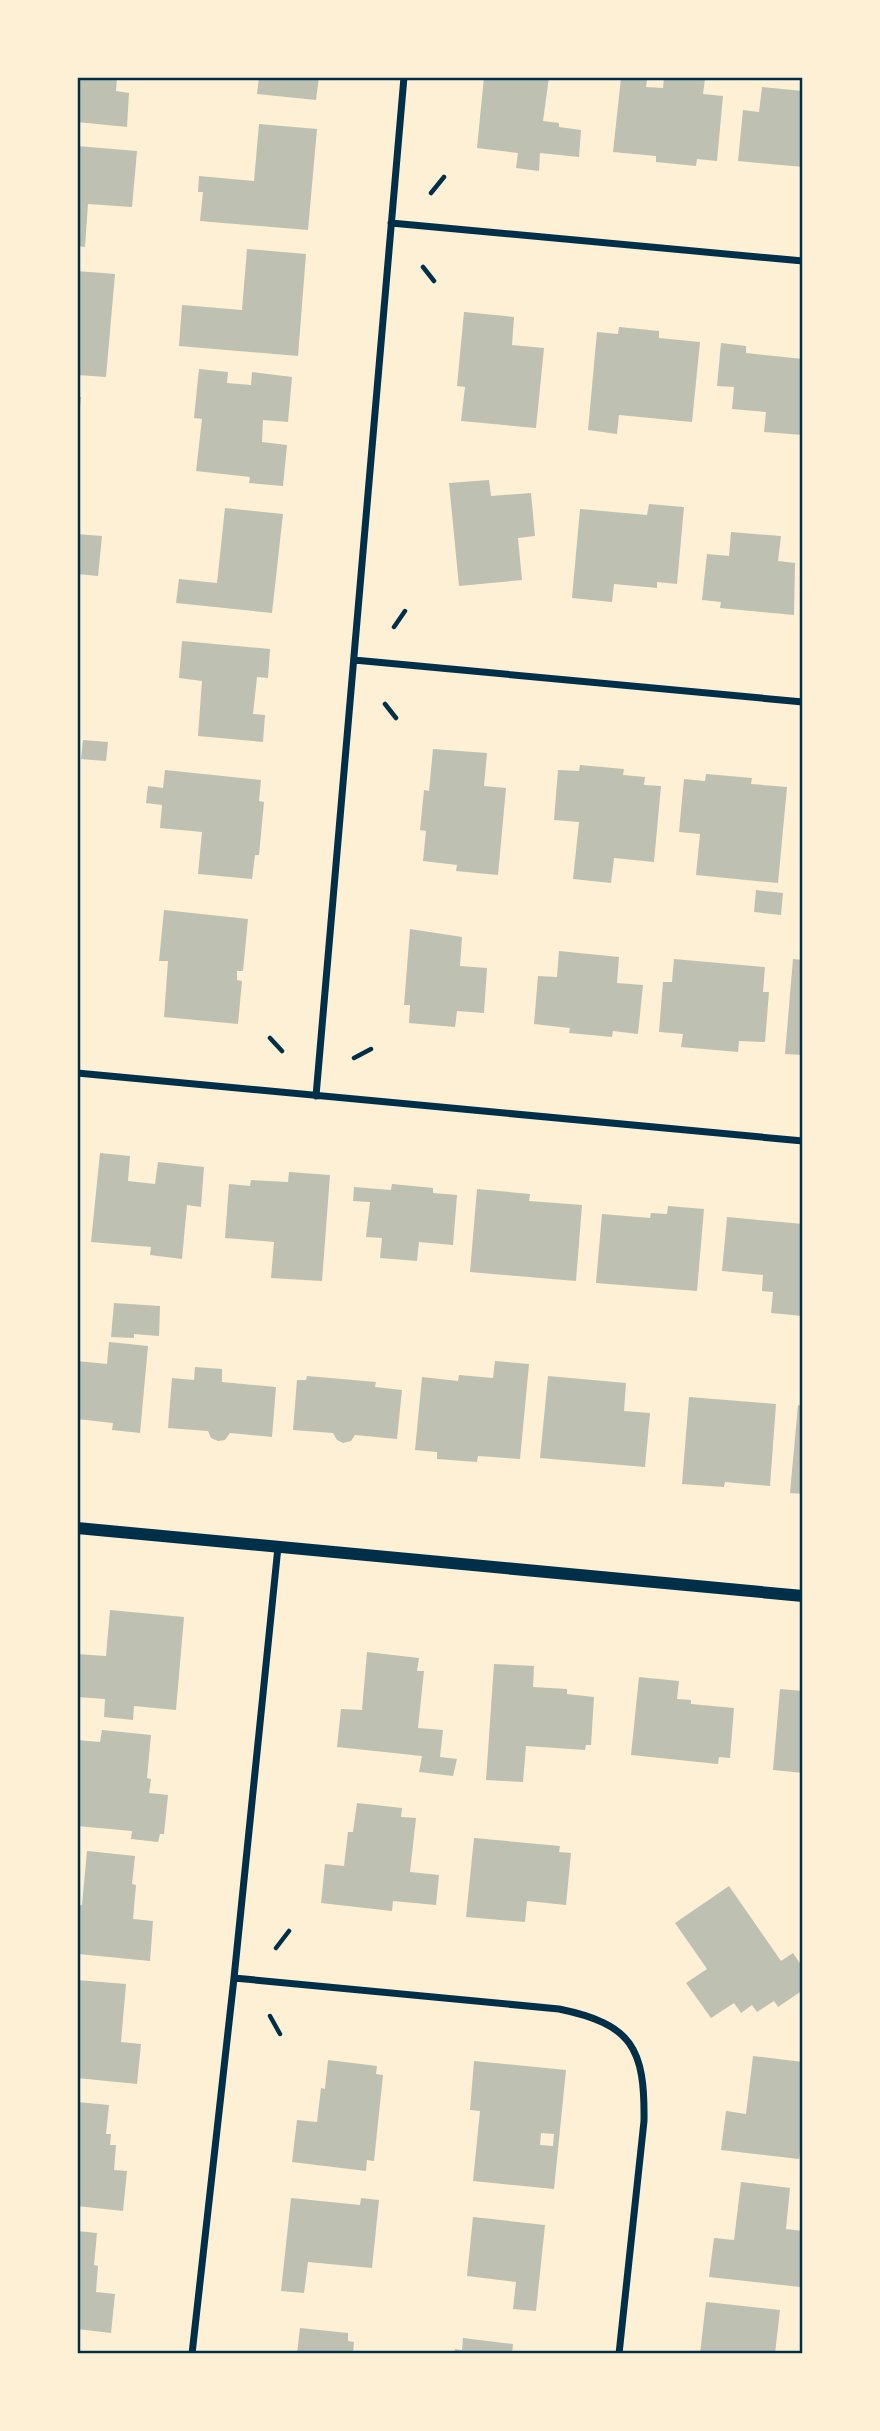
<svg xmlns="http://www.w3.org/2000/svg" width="880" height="2431" font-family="'Space Grotesk',sans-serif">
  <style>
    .building { fill: #bec0b2; fill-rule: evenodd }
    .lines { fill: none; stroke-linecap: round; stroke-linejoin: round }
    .path { stroke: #003049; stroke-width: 4.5 }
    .minor { stroke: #003049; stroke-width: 7 }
    .tertiary { stroke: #003049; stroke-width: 12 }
    .neatline { fill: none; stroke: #003049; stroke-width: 2.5 }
  </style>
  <rect width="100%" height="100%" fill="#fdf0d5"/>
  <path class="building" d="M 77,77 L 117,77 L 116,91 L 129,93 L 127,127 L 77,122 Z
    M 259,77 L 319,77 L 316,100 L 257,94 Z
    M 484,77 L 549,77 L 543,121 L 559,123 L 559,127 L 581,130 L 579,157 L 540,153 L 539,171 L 516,168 L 518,153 L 477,148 Z
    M 664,77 L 705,79 L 703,94 L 723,96 L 717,161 L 697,159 L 696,166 L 656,162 L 656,156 L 613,152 L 621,78 L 647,80 L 646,87 L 663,88 Z
    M 762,87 L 803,91 L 803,167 L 738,161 L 743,110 L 759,112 Z
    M 259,124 L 317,129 L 308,230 L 200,221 L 203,192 L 198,192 L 199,176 L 254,181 Z
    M 77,146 L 137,151 L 132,207 L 88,204 L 85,247 L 77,246 Z
    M 247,249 L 306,254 L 298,356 L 179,346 L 182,305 L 242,310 Z
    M 77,271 L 115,274 L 106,377 L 77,375 Z
    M 464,312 L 514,317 L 512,345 L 544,348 L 536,428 L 461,421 L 465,387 L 457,386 Z
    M 619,327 L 659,331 L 659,338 L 700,342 L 692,422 L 619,415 L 617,434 L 588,430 L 597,332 L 618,334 Z
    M 721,343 L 746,346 L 746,353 L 803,359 L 803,435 L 764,432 L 766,412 L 732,409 L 734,387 L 717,386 Z
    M 199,369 L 228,372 L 227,383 L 251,385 L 252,372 L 292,377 L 288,422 L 263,420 L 262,442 L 287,445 L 283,486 L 249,483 L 250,477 L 196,471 L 202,419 L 194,418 Z
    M 77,397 L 81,397 L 79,417 L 77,417 Z
    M 489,480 L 491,496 L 531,493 L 535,536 L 518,538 L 522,580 L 459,586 L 449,483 Z
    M 649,504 L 684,507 L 677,584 L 657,582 L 657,588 L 614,584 L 612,602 L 572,598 L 580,509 L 647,515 Z
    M 225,508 L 283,514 L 272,613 L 176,603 L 179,579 L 217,583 Z
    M 731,532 L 781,536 L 778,561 L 795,563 L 794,615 L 720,608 L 721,602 L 702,600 L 707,554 L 729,556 Z
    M 77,534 L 102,536 L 98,576 L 77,574 Z
    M 182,641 L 270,649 L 268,678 L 257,677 L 253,714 L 265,715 L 263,742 L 198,736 L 202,681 L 179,678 Z
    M 83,740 L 108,742 L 106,761 L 81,759 Z
    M 433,749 L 487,753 L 484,786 L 506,788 L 498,875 L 456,871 L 457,865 L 423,861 L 426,831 L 420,830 L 424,790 L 429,791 Z
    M 580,765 L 624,769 L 623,775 L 645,777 L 644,785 L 661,786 L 654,862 L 614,858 L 611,883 L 573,879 L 579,822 L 554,820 L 558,770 L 579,771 Z
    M 165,770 L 261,780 L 259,801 L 264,802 L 259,855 L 255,855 L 252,879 L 198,874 L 202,832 L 160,828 L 162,805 L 146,803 L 148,786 L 163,788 Z
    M 706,774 L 752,778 L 751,784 L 787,787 L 778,883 L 696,875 L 700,834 L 679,832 L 684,779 L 705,781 Z
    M 756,890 L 783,893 L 781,915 L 754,912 Z
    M 164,910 L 248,919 L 243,971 L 237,971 L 237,980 L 242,981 L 238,1024 L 164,1017 L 168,961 L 159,961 Z
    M 410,929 L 462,937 L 460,966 L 487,968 L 484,1013 L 457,1011 L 455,1027 L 409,1023 L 410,1005 L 404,1005 Z
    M 559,951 L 619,957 L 617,983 L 643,985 L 638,1034 L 613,1031 L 612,1037 L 569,1033 L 570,1028 L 534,1024 L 538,976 L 557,977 Z
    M 674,959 L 765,967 L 763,992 L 769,992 L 765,1042 L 739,1041 L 738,1052 L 681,1047 L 683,1034 L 659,1032 L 663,982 L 672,982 Z
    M 793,959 L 803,960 L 803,1055 L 785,1054 Z
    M 100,1153 L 130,1156 L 128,1181 L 155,1184 L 158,1162 L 204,1167 L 201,1207 L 187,1205 L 182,1259 L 150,1255 L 151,1247 L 91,1242 Z
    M 289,1172 L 330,1175 L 322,1281 L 271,1278 L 274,1242 L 225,1238 L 229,1184 L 250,1186 L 251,1180 L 288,1182 Z
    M 392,1184 L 433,1188 L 433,1193 L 457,1195 L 453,1245 L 419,1242 L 417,1261 L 380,1258 L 382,1238 L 366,1237 L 370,1202 L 353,1201 L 354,1187 L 391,1190 Z
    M 477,1189 L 530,1194 L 529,1201 L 582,1205 L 576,1281 L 470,1272 Z
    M 668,1206 L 704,1209 L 697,1291 L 596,1283 L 602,1214 L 650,1218 L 651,1213 L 667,1214 Z
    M 727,1217 L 803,1224 L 803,1316 L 771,1313 L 773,1292 L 762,1291 L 763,1275 L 722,1271 Z
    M 114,1303 L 160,1306 L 159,1336 L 134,1334 L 134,1338 L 111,1337 Z
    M 109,1342 L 148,1346 L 140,1433 L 112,1430 L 113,1423 L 77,1419 L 77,1361 L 107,1364 Z
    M 495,1361 L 529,1364 L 520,1459 L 478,1456 L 477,1462 L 437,1459 L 437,1452 L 415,1450 L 422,1377 L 458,1381 L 459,1375 L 493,1378 Z
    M 195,1367 L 222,1369 L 222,1382 L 276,1387 L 272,1437 L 230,1433 L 225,1440 L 218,1441 L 211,1438 L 208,1431 L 168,1428 L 172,1378 L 194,1380 Z
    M 307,1376 L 376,1382 L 375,1387 L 402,1390 L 397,1439 L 355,1435 L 351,1441 L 343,1443 L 337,1440 L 333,1433 L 293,1430 L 297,1380 L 306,1380 Z
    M 548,1376 L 626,1383 L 624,1411 L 650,1413 L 645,1467 L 540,1458 Z
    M 689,1397 L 776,1404 L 770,1486 L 725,1482 L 724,1487 L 682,1484 Z
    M 798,1405 L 803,1406 L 803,1494 L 790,1493 Z
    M 110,1610 L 184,1617 L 176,1710 L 134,1706 L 133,1720 L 104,1717 L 105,1699 L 77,1697 L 77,1654 L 106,1656 Z
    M 367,1652 L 419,1658 L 417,1671 L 424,1671 L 418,1728 L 443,1730 L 440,1757 L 457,1759 L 453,1776 L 419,1772 L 422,1756 L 337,1747 L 341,1709 L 362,1710 Z
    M 494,1664 L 534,1666 L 533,1687 L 567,1689 L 567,1694 L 594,1697 L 591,1745 L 586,1745 L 585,1750 L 526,1746 L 523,1782 L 486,1780 Z
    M 639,1677 L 679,1681 L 677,1699 L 691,1700 L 691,1704 L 734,1708 L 730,1758 L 719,1757 L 718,1764 L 631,1755 Z
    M 780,1689 L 803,1691 L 803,1773 L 773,1770 Z
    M 102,1730 L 151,1735 L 147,1778 L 151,1779 L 149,1793 L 168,1795 L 164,1834 L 160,1834 L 158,1842 L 131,1839 L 132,1831 L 77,1826 L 77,1740 L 100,1742 Z
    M 357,1803 L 402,1808 L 401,1817 L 416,1818 L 410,1872 L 439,1875 L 436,1905 L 393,1901 L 392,1911 L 321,1903 L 325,1864 L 344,1866 L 348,1832 L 353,1832 Z
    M 474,1838 L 560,1846 L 559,1852 L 571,1853 L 566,1905 L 527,1901 L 525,1922 L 466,1917 Z
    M 87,1851 L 135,1856 L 132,1884 L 136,1885 L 133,1919 L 153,1921 L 150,1961 L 78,1954 L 78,1905 L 82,1905 Z
    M 729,1886 L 781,1961 L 793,1953 L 803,1968 L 803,1990 L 778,2007 L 774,2001 L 757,2012 L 752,2005 L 741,2013 L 734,2003 L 711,2018 L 686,1983 L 707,1969 L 675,1923 Z
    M 77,1980 L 126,1984 L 121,2042 L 141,2044 L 137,2084 L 77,2078 Z
    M 753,2056 L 803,2062 L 803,2130 L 799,2159 L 721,2150 L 726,2111 L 746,2114 Z
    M 328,2060 L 377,2066 L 376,2074 L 383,2075 L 374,2161 L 367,2160 L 366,2171 L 292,2162 L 297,2120 L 317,2122 L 321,2088 L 325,2089 Z
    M 474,2061 L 566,2070 L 554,2189 L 473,2181 L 480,2111 L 470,2110 ZM 541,2133 L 554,2134 L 553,2146 L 540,2145 Z
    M 77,2102 L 109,2105 L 106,2134 L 111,2134 L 110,2145 L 116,2145 L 114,2170 L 127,2171 L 123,2211 L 77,2206 Z
    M 741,2182 L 790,2188 L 786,2229 L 803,2231 L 800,2287 L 709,2277 L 714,2238 L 734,2240 Z
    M 291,2198 L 360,2205 L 361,2198 L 379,2200 L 372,2268 L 308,2262 L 304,2293 L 281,2291 Z
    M 473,2217 L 545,2225 L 536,2311 L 513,2309 L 516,2282 L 467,2276 Z
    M 77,2231 L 97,2233 L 94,2265 L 98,2266 L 96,2292 L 115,2294 L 111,2333 L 77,2329 Z
    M 706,2302 L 780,2310 L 775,2354 L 700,2354 Z
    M 300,2328 L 348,2333 L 348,2341 L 354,2342 L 353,2354 L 297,2354 Z
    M 463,2338 L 513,2344 L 512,2354 L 454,2354 L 455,2349 L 462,2350 Z"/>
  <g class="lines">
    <path class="path" d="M 431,193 L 444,177
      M 423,267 L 434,281
      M 394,627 L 405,611
      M 385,704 L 396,718
      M 270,1038 L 282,1051
      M 354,1058 L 371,1049
      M 276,1948 L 289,1931
      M 270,2016 L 280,2034"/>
    <path class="minor" d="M 391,223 L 803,261
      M 354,660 L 803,702
      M 77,1073 L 803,1141
      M 316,1096 L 404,77
      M 234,1978 L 559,2009 C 632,2024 645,2048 644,2121 L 619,2354
      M 192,2354 L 234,1978 L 278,1547"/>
    <path class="tertiary" d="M 77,1528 L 803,1596"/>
  </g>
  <rect width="880" height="2431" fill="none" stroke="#fdf0d5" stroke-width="158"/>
  <rect x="79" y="79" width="722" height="2273" class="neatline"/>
</svg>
